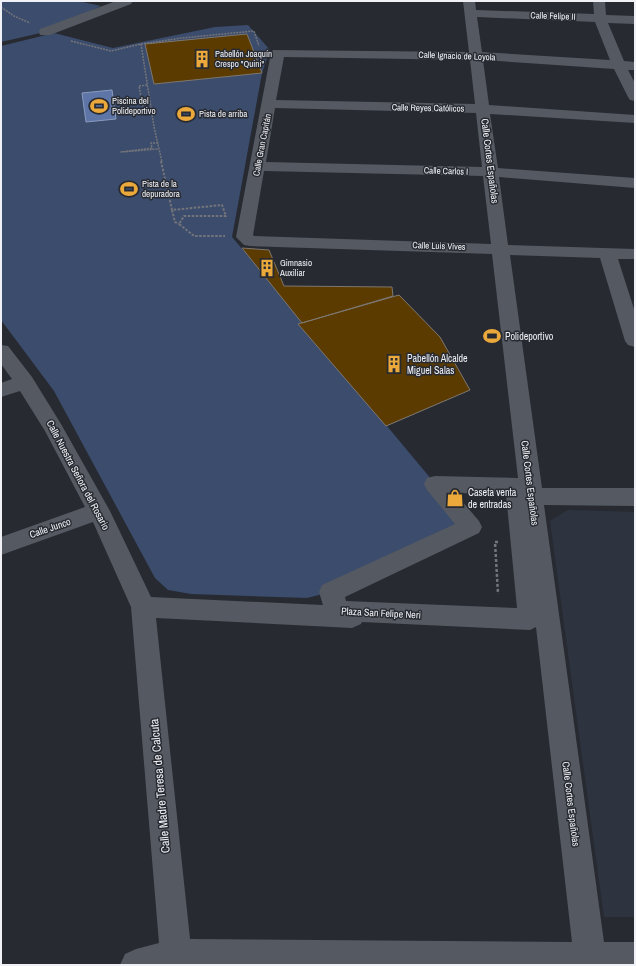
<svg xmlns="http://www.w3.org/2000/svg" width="636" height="966" font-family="'Archivo Narrow',sans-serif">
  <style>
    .built { fill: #2d3440 }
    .green { fill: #3c4c6c }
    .water { fill: #5e76a7; stroke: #8a9bbf }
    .building { fill: #5b3b00; stroke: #7d776f }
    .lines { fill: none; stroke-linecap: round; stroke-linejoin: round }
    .path-far2 { stroke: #73757b; stroke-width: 1.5; stroke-dasharray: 2 1; stroke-linecap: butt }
    .path-far1 { stroke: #73757b; stroke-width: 2; stroke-dasharray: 2.5 1.5; stroke-linecap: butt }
    .path { stroke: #73757b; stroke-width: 2.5; stroke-dasharray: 3 2; stroke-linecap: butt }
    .minor { fill: #555961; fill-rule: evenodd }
    .labels { text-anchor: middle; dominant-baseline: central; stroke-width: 3; stroke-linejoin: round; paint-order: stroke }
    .far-street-label { font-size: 9px; fill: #eff1f6; stroke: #272a31 }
    .far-poi-label { font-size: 9px; fill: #eff1f6; stroke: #272a31; text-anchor: start }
    .street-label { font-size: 10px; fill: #eff1f6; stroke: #272a31 }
    .poi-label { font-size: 10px; fill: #eff1f6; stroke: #272a31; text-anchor: start }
    .near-street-label { font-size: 12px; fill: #eff1f6; stroke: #272a31 }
  </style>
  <rect width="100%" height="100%" fill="#272a31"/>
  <path class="built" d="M 568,510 L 635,512 L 635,917 L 604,917 L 550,521 Z"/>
  <path class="green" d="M 1,1 L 78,1 L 101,6 L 45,32 L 1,42 Z
    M 248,25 L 270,50 L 262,73 L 232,237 L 303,320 L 399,295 L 440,337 L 470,390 L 387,426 L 471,527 L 331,592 L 307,598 L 191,594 L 168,590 L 155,578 L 54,391 L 1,320 L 1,46 L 54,33 L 113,48 L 215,27 Z"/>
  <path class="water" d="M 112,90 L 116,119 L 86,122 L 82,93 Z"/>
  <path class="building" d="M 247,34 L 262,73 L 154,84 L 145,44 Z
    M 242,248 L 269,250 L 284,286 L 392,287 L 393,296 L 302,323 Z
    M 399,295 L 440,337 L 470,390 L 386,426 L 298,324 Z"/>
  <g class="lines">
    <path class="path-far2" d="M 1,7 L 14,16 L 30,23
      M 71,41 L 111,51 L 141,44 L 182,38 L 254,31 L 259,46
      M 141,44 L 154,127 L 162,162
      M 147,85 L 139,86 L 144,112 L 151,111
      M 158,143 L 151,143 L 152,148 L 121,152 L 159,149"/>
    <path class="path-far1" d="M 161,161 L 172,210 L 222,205 L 226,216 L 184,216 L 179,224 L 194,236 L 225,236
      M 172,210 L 175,222 L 179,224"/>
    <path class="path" d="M 498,542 L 495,542 L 498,594"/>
    <path class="minor" d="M 116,1 L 133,1 L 131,4 L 50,35 L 40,35 L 39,32 L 40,29 Z
      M 463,1 L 475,1 L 476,10 L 594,14 L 593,1 L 605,1 L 606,15 L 635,16 L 635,24 L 608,23 L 624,61 L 635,62 L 635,70 L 628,70 L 635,83 L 635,101 L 630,100 L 628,97 L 614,69 L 483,60 L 489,105 L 635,115 L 635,123 L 490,114 L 498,168 L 635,178 L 635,188 L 499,177 L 508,245 L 635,249 L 635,259 L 618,259 L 635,312 L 635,347 L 628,345 L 625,341 L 600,258 L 510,255 L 542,488 L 635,488 L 635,506 L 544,505 L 604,942 L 635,942 L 635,965 L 120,965 L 125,954 L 136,949 L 159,943 L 131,607 L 93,522 L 1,555 L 1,537 L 85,507 L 45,431 L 20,391 L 1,397 L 1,383 L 12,379 L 1,364 L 1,345 L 8,346 L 32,377 L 61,424 L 110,511 L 151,597 L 323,605 L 319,592 L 322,585 L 455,524 L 427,490 L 424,484 L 427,478 L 435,476 L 518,478 L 492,254 L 250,246 L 244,245 L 236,237 L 271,53 L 273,50 L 469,52 ZM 477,17 L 595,22 L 610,60 L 482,52 ZM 284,57 L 470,60 L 475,104 L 276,100 ZM 275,108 L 476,113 L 482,167 L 266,162 ZM 264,171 L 483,176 L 491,244 L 254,236 L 253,235 ZM 455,493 L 506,494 L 517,608 L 346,601 L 345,597 L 479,533 L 482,527 L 479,521 ZM 156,618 L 352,628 L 361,624 L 362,622 L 530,630 L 536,627 L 572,942 L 190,939 Z"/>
  </g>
  <defs>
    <g id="building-bare" transform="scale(1.38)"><path d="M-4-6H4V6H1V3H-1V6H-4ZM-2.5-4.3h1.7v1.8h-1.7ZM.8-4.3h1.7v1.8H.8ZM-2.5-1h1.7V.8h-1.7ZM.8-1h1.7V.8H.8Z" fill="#eca93b" stroke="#272a31" stroke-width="2.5" paint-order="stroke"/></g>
    <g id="stadium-bare" transform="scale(1.38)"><path d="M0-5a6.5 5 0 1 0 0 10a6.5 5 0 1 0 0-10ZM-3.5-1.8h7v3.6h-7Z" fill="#eca93b" stroke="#272a31" stroke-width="2.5" paint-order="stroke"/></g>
    <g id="shop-bare" transform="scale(1.38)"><path d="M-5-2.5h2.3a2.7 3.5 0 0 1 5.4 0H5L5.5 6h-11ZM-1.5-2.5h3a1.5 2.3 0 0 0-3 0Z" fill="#eca93b" stroke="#272a31" stroke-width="2.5" paint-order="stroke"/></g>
  </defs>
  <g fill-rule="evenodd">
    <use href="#building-bare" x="202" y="59"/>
    <use href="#stadium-bare" x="99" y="106"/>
    <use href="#stadium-bare" x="186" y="114"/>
    <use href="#stadium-bare" x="129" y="189"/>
    <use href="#building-bare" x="267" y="268"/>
    <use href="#stadium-bare" x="492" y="336"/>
    <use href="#building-bare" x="394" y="364"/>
    <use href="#shop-bare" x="455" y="498"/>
  </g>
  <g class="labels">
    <g class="far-street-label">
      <text transform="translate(553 16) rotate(2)">Calle Felipe II</text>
      <text transform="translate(457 56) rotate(2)">Calle Ignacio de Loyola</text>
      <text transform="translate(428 108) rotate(1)">Calle Reyes Católicos</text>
      <text transform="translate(262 145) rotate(-79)">Calle Gran Capitán</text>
      <text transform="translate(446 171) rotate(2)">Calle Carlos I</text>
      <text transform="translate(439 246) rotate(2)">Calle Luis Vives</text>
    </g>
    <g class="far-poi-label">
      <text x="215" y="54">Pabellón Joaquín<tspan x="215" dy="10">Crespo "Quini"</tspan></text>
      <text x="112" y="101">Piscina del<tspan x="112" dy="10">Polideportivo</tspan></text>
      <text x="199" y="114">Pista de arriba</text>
      <text x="142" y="184">Pista de la<tspan x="142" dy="10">depuradora</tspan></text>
      <text x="280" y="263">Gimnasio<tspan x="280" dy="10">Auxiliar</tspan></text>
    </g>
    <g class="street-label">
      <text transform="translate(490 161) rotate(83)">Calle Cortes Españolas</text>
      <text transform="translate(78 475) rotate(62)">Calle Nuestra Señora del Rosario</text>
      <text transform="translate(530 483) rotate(83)">Calle Cortes Españolas</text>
      <text transform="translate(50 528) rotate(-19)">Calle Junco</text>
      <text transform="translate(381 613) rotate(3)">Plaza San Felipe Neri</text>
      <text transform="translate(571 804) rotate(83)">Calle Cortes Españolas</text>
    </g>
    <g class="poi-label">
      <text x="505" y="336">Polideportivo</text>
      <text x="407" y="358">Pabellón Alcalde<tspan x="407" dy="12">Miguel Salas</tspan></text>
      <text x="468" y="492">Caseta venta<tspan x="468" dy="12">de entradas</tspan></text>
    </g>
    <g class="near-street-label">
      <text transform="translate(160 786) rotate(-95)">Calle Madre Teresa de Calcuta</text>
    </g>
  </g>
  <rect width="636" height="966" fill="none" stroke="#eff1f6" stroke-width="4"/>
</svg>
